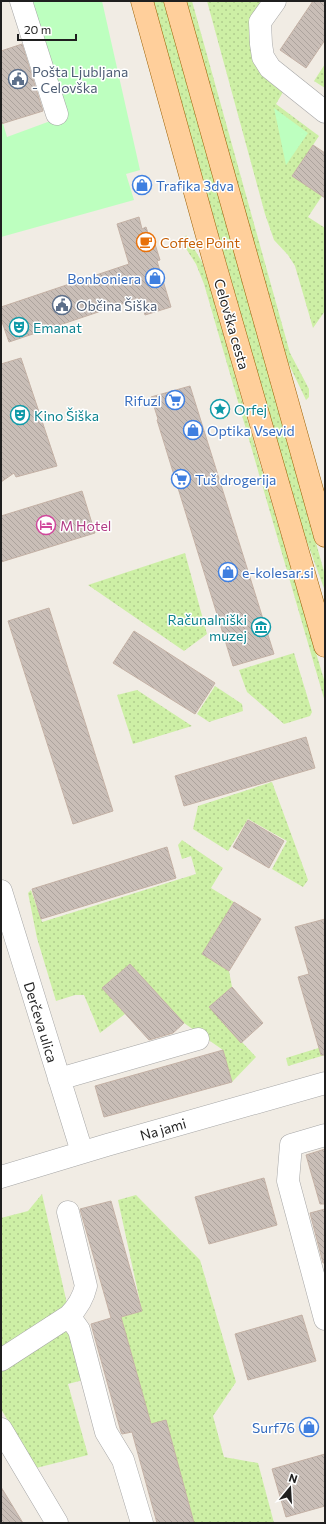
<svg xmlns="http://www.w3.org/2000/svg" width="326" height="1524" font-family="Commissioner,sans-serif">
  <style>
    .grass { fill: url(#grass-dots) }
    .park { fill: #bdffbf }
    .building { fill: url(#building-back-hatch); stroke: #c4b1a5 }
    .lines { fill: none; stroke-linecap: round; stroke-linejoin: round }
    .minor-casing { stroke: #a6a6a6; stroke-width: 23 }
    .major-casing { stroke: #9a5f00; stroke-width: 23 }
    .minor { stroke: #fff; stroke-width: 22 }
    .major { stroke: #ffcf9b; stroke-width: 22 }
    .labels { text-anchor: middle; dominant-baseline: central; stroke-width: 3; stroke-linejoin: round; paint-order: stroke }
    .service-label { font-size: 14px; fill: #4e5e75; stroke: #fff; text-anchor: start }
    .shop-label { font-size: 14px; fill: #366cbe; stroke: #fff; text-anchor: start }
    .food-label { font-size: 14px; fill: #c56008; stroke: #fff; text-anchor: start }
    .street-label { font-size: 14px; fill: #1f1f1f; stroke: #fff }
    .culture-label { font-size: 14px; fill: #0d838f; stroke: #fff; text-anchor: start }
    .hotel-label { font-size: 14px; fill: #b23c85; stroke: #fff; text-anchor: start }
  </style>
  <defs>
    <pattern id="grass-dots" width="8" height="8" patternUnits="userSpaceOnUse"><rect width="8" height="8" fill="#cdefa5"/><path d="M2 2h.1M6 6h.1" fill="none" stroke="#b0cc8e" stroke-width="1.8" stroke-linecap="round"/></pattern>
    <pattern id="building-back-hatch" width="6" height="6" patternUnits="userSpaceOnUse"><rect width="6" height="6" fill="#c9beb7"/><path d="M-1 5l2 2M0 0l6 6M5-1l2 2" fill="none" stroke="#aca39d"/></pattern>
  </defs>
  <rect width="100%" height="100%" fill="#f1ece4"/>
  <path class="grass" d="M 153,1 L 164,1 L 325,575 L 325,591 L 295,509 Z
    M 185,1 L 192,1 L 290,353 L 309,389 L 309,397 L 306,400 L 285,356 Z
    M 207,1 L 267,1 L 252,22 L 283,92 L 276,104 L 319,136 L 292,176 L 322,196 L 308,217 L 325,228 L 325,311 L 313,328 L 295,266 L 288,255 L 274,240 L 265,214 Z
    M 325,64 L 325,88 L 314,81 Z
    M 186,235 L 202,262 L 209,283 L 258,457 L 325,683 L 325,702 L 204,284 L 196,264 L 183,244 Z
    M 185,553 L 207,634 L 184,651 L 88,585 Z
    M 294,653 L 312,712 L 310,716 L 284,724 L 247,692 L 239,670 Z
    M 215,686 L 242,704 L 243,711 L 209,722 L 197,714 Z
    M 137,690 L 192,726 L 133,744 L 117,695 Z
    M 272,782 L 308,880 L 303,887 L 272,869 L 287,841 L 248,819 L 228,851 L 193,829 L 198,806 Z
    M 182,840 L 223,868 L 211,888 L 234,902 L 202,954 L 229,971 L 232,987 L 209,1007 L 256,1057 L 232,1082 L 223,1050 L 184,1023 L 130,964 L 102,988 L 125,1014 L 100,1033 L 84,995 L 75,995 L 56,1001 L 37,938 L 28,893 L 31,890 L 42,922 L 196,874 L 191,856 L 182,859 L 178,845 Z
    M 325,1046 L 325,1055 L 288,1066 L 286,1058 Z
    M 42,1194 L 68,1308 L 1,1351 L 1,1218 L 28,1211 Z
    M 136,1195 L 200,1260 L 236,1382 L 213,1416 L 224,1457 L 258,1463 L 274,1523 L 194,1523 L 166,1420 L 151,1424 L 121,1317 L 142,1311 L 118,1200 Z
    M 55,1331 L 68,1331 L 83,1380 L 68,1384 L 88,1455 L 36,1468 L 1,1409 L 1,1366 Z"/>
  <path class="park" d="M 29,1 L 102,1 L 140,170 L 126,174 L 134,200 L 1,237 L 1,117 L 7,137 L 64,116 Z
    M 274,108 L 308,133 L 286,165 Z"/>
  <path class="building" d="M 313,1 L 325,1 L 325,40 L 306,68 L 280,50 Z
    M 22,44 L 43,111 L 1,124 L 1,51 Z
    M 313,145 L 325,153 L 325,198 L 292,176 Z
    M 139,217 L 142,229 L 146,227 L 152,245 L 155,244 L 160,260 L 157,261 L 171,307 L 145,315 L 140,298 L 9,342 L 1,319 L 1,307 L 129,264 L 117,224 Z
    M 21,358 L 57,466 L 16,477 L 14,473 L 1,482 L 1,364 Z
    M 190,386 L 274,654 L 233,666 L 157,420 L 158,419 L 151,397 Z
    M 82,491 L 95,533 L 1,562 L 1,516 Z
    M 49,608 L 113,811 L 73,824 L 8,621 Z
    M 134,631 L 215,683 L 195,714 L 113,663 Z
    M 306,737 L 315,768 L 184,806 L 175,776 Z
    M 248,820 L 284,841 L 269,868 L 233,847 Z
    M 167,847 L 176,878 L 41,919 L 32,889 Z
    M 234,902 L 261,919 L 229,971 L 202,954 Z
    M 325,919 L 325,1055 L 321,1055 L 298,977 L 309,974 L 295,927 Z
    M 130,964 L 184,1023 L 173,1033 L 149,1040 L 102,988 Z
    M 232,987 L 263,1023 L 241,1043 L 209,1007 Z
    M 223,1050 L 232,1082 L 104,1117 L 95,1086 Z
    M 325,1149 L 325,1204 L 320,1204 L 306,1155 Z
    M 264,1178 L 277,1225 L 209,1244 L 195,1197 Z
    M 111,1201 L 142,1311 L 121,1317 L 151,1424 L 166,1420 L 194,1523 L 157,1523 L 132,1432 L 122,1434 L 121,1432 L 91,1324 L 111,1318 L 80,1209 Z
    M 325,1209 L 325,1263 L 323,1263 L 310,1213 Z
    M 302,1315 L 316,1361 L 248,1380 L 235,1334 Z
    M 325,1454 L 325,1506 L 286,1517 L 272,1469 Z
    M 1,1487 L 23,1523 L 1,1523 Z"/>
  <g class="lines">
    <g class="minor-casing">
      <path id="minor" d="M 21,1 L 57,114
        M 275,1 L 260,22 L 261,44 L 263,57 L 270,68 L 325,112
        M 1,891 L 82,1152
        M 59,1079 L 198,1039
        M 325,1135 L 291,1145 L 288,1181 L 325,1319
        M 1,1177 L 107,1145 L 325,1083
        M 69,1316 L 79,1330 L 106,1432 L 123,1460 L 142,1523
        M 1,1360 L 69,1316 C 78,1307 83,1299 86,1286 L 68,1212
        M 1,1429 L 57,1523"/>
    </g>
    <g class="major-casing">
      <path id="major" d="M 142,1 L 214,261 L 325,646
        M 175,1 L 325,536"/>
    </g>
    <use href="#minor" class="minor"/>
    <use href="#major" class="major"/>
  </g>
  <defs>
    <g id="civic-ring" transform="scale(1)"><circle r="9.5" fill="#fff" stroke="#5c6f8a" stroke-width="1.5"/><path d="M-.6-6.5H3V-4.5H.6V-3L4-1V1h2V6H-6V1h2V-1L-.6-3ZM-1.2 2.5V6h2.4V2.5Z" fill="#5c6f8a"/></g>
    <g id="shop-ring" transform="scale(1)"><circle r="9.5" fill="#fff" stroke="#3f7fe0" stroke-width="1.5"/><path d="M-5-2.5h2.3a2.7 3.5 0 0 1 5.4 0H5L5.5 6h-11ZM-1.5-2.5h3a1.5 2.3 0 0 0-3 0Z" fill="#3f7fe0"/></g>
    <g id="cafe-ring" transform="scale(1)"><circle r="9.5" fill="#fff" stroke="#e8710a" stroke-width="1.5"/><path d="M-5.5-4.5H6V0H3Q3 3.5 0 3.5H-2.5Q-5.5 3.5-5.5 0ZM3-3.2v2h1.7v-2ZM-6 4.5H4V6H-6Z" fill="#e8710a"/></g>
    <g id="theatre-ring" transform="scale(1)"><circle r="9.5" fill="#fff" stroke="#0f9aa8" stroke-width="1.5"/><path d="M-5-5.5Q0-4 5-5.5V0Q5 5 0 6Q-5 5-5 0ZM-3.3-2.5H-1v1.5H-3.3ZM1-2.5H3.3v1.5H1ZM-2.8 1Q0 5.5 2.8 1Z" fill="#0f9aa8"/></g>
    <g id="supermarket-ring" transform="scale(1)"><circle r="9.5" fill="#fff" stroke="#3f7fe0" stroke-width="1.5"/><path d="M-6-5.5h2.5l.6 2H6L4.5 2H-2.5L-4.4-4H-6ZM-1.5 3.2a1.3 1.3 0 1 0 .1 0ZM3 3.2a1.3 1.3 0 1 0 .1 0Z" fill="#3f7fe0"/></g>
    <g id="sight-ring" transform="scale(1)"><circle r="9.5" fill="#fff" stroke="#0f9aa8" stroke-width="1.5"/><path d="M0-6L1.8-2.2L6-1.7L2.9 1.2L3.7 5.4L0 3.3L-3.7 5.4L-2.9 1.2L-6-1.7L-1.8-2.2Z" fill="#0f9aa8"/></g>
    <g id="hotel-ring" transform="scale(1)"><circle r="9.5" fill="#fff" stroke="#d1479c" stroke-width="1.5"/><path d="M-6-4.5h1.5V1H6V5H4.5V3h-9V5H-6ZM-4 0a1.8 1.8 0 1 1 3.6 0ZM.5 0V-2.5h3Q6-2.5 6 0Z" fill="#d1479c"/></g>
    <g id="museum-ring" transform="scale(1)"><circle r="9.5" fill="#fff" stroke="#0f9aa8" stroke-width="1.5"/><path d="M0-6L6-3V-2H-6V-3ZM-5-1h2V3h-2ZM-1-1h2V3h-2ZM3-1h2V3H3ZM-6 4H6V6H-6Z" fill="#0f9aa8"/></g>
  </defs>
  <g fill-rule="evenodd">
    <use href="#civic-ring" x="18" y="79"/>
    <use href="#shop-ring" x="142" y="185"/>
    <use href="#cafe-ring" x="146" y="242"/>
    <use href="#shop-ring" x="155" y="278"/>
    <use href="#civic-ring" x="62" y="305"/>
    <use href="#theatre-ring" x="19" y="327"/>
    <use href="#supermarket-ring" x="175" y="400"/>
    <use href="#sight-ring" x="220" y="409"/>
    <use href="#theatre-ring" x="20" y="415"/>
    <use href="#shop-ring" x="193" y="430"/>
    <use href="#supermarket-ring" x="181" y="479"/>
    <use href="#hotel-ring" x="46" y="525"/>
    <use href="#shop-ring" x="228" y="572"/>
    <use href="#museum-ring" x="261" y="627"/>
    <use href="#shop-ring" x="309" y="1427"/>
  </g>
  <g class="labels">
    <g class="service-label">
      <text x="32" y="71">Pošta Ljubljana<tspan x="32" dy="16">- Celovška</tspan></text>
      <text x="76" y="305">Občina Šiška</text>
    </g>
    <g class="shop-label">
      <text x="156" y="185">Trafika 3dva</text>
      <text x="141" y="278" text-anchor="end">Bonboniera</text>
      <text x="161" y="400" text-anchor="end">Rifuzl</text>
      <text x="207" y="430">Optika Vsevid</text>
      <text x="195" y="479">Tuš drogerija</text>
      <text x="242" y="572">e-kolesar.si</text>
      <text x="295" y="1427" text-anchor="end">Surf76</text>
    </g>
    <g class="food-label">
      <text x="160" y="242">Coffee Point</text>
    </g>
    <g class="street-label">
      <text transform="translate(232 324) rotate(74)">Celovška cesta</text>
      <text transform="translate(41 1022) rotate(73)">Derčeva ulica</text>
      <text transform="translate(163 1129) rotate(-16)">Na jami</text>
    </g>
    <g class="culture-label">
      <text x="33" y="327">Emanat</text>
      <text x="234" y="409">Orfej</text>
      <text x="34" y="415">Kino Šiška</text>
      <text x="247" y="619" text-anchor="end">Računalniški<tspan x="247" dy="16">muzej</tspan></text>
    </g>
    <g class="hotel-label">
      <text x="60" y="525">M Hotel</text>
    </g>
  </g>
  <rect width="326" height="1524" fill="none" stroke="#1f1f1f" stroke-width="4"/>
  <g transform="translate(290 1488) rotate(18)" stroke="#ffffff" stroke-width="3" paint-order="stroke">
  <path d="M0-3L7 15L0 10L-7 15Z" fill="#1f1f1f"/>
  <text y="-6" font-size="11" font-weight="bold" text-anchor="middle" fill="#1f1f1f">N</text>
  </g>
  <path d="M18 34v6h58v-6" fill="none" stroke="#1f1f1f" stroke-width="2"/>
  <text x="24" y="34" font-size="12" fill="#1f1f1f" stroke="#ffffff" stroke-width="3" paint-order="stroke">20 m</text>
</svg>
